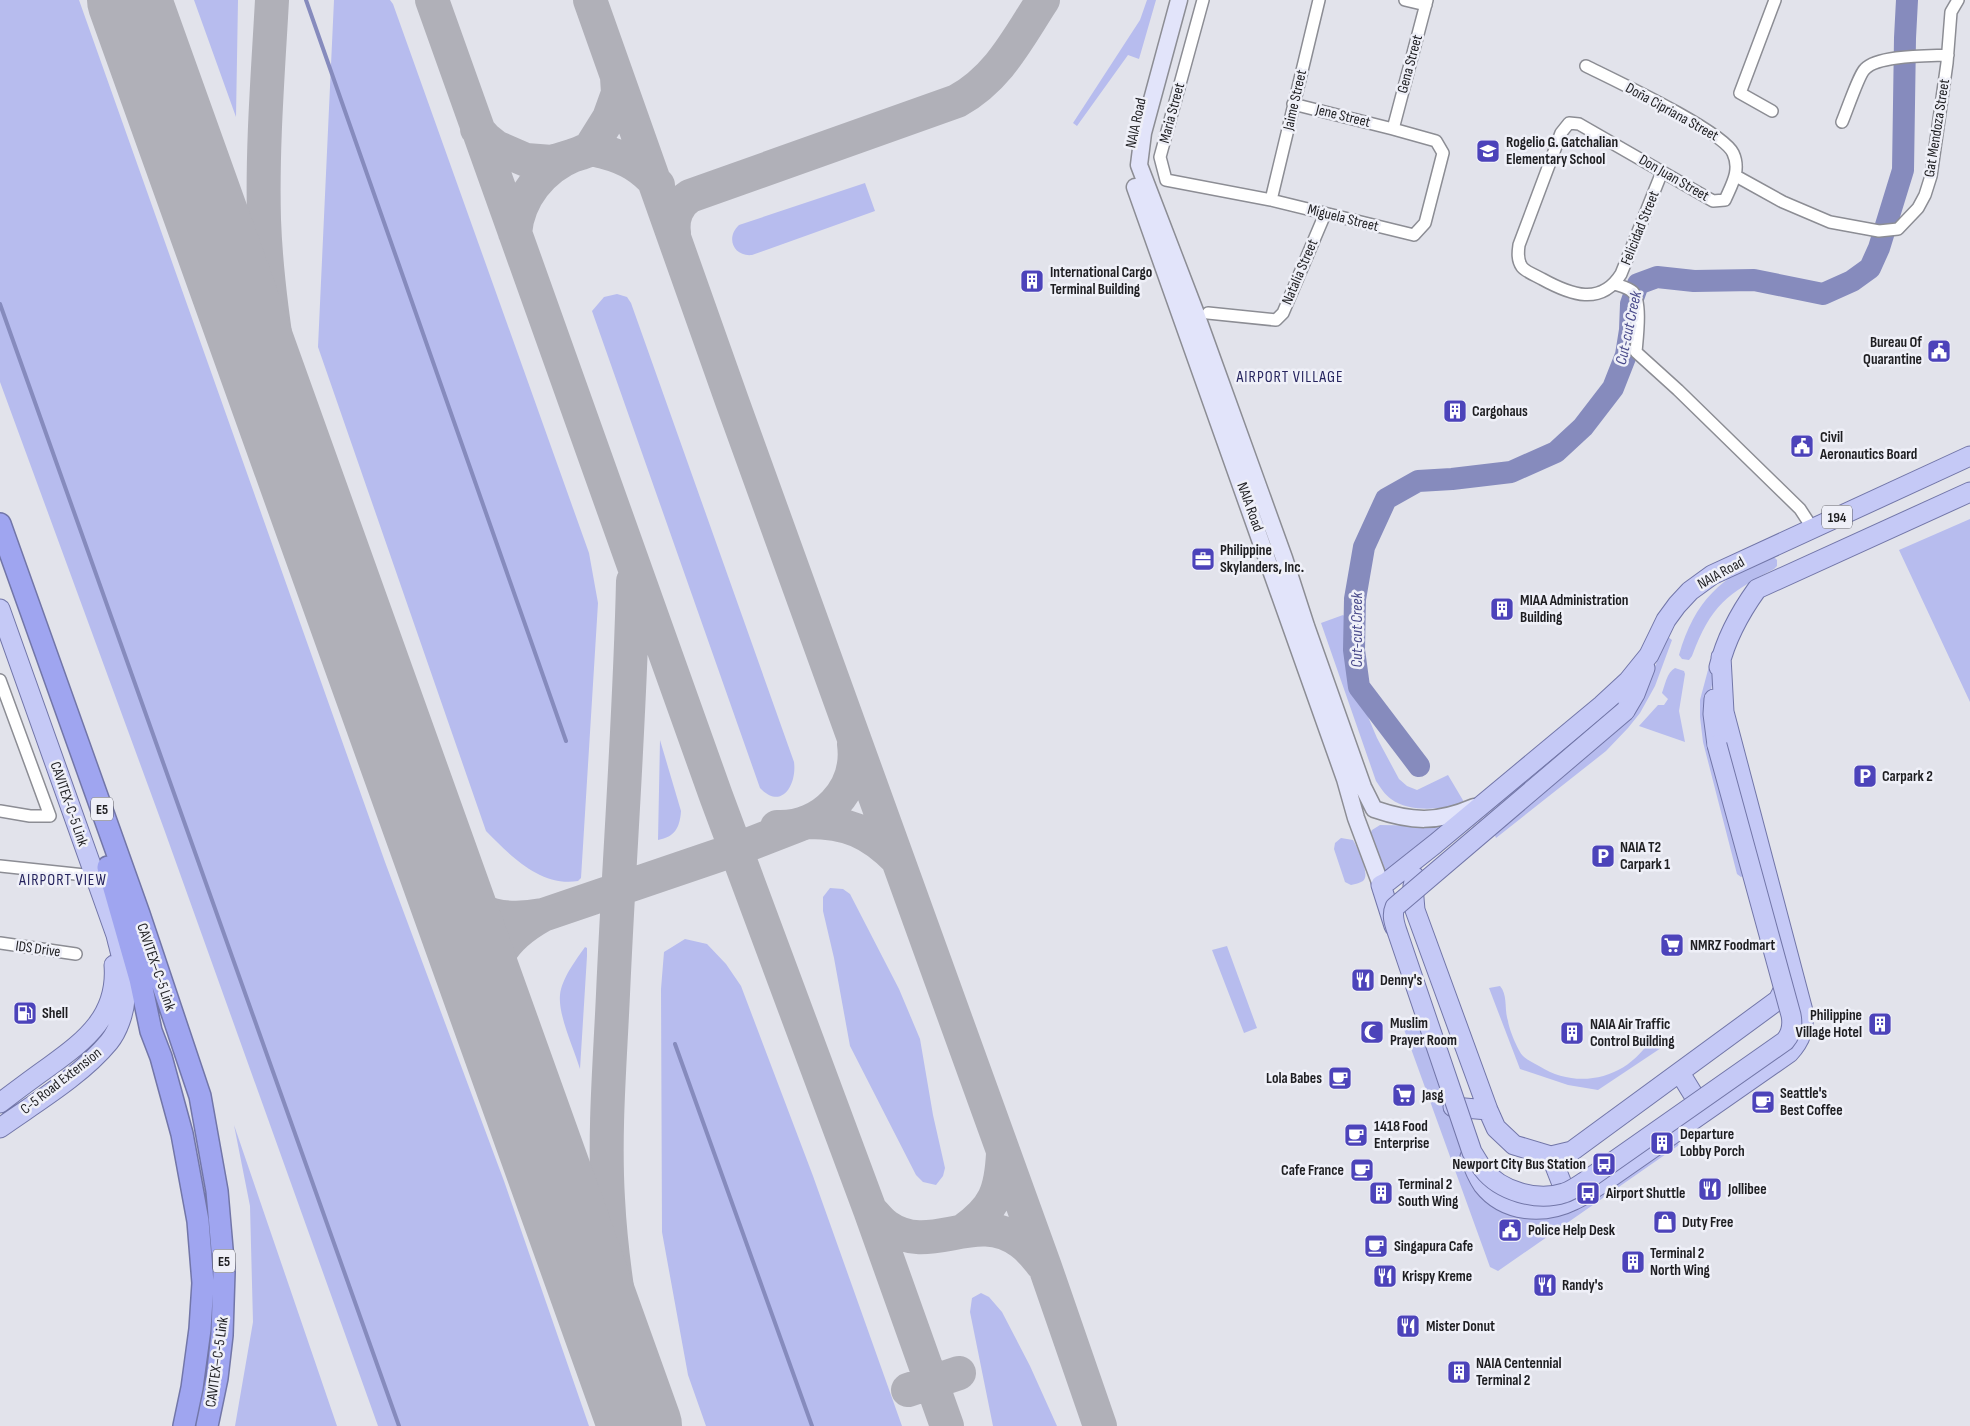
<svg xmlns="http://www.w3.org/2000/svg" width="1970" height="1426" font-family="'Sofia Sans Condensed',sans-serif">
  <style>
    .green { fill: #b7bcee }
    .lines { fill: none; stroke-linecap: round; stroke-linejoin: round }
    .stream { stroke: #868bbd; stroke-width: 4 }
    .river { stroke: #868bbd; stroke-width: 22 }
    .taxiway { stroke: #b0b0b8; stroke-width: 34 }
    .runway { stroke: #b0b0b8; stroke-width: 84 }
    .street-casing { stroke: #8c8d94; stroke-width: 14 }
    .secondary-casing { stroke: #8c8d94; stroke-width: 19 }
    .primary-casing { stroke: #7276a8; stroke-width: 21 }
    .highway-casing { stroke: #7276a8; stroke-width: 24 }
    .street { stroke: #fff; stroke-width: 11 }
    .secondary { stroke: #e2e4fa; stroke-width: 16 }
    .primary { stroke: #c5c9f6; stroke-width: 19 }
    .highway { stroke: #9fa5f0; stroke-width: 21 }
    .primary-bridge-casing { stroke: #7276a8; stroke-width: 21; stroke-linecap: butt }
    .primary-bridge { stroke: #c5c9f6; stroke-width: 19 }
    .labels { text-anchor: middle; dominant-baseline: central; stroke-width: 5; stroke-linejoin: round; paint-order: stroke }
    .shield { fill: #eff0f8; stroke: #5d5d62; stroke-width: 1 }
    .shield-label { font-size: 14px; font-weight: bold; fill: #1e1e21 }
    .street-label { font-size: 15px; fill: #1e1e21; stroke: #eff0f8 }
    .poi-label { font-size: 15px; font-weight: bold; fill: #1e1e21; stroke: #eff0f8; text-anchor: start }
    .water-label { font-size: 16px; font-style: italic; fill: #48498a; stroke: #eff0f8 }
    .neighbourhood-label { font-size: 16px; letter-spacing: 1px; fill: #26245e; stroke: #eff0f8 }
  </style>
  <rect width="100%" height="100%" fill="#e2e3eb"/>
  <path class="green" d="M 0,0 L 79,0 L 385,862 L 504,1181 L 589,1426 L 378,1426 L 164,829 L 0,382 Z
    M 194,0 L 238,0 L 236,117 Z
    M 334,0 L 390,0 L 393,4 L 589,553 L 598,603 L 581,878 L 578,881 C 540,887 510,855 486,831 L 318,347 Z
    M 1147,0 L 1156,0 L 1139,59 L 1128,55 L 1077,126 L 1073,123 L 1140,20 Z
    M 865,183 L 875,211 L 752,255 C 734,257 725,238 739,225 Z
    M 617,294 L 627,297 L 631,303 L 794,762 C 797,784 782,811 760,788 L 592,311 L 604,297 Z
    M 1970,519 L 1970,702 L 1899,550 Z
    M 1772,555 L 1777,560 L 1777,566 L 1774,569 C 1727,594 1711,605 1692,656 L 1689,660 L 1682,659 L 1679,655 C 1695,600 1721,577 1772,555 Z
    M 1343,615 L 1347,618 L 1349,646 L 1355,686 L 1377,738 L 1399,779 L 1407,786 L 1417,790 L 1448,775 L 1464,802 C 1444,810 1410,813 1391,799 C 1385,795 1380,787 1376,781 L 1321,623 Z
    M 1668,637 L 1672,640 L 1655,686 L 1640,713 L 1628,728 L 1606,751 L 1496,838 L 1494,833 L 1641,701 L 1649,684 L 1665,638 Z
    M 1714,654 L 1717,656 L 1709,702 L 1745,875 L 1741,877 L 1737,874 L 1703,742 L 1700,717 L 1700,700 L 1712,655 Z
    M 1675,668 L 1684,671 L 1685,674 L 1679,711 L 1685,742 L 1639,726 L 1658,705 L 1664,705 L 1668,699 L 1662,693 C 1665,685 1667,672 1675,668 Z
    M 660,740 L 681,811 C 680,827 675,837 658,840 Z
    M 1380,825 L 1437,826 L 1440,830 L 1387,877 L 1369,836 L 1372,830 Z
    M 1341,838 L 1353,840 C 1357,847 1371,875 1363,881 C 1360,883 1355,884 1351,885 L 1345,882 L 1334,849 L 1335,843 Z
    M 830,888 L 843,889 L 850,894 L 899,989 L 920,1039 L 933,1115 L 945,1168 L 943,1176 L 936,1185 L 923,1182 L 916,1175 L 850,1046 L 834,958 L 823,911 L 823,897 Z
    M 685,939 L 707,944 L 726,964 L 741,986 L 813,1176 L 902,1426 L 706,1426 L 688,1375 L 662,1232 L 661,989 L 664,952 Z
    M 1227,946 L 1257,1028 L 1244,1033 L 1212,950 Z
    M 585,947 L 587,948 L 587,956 L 580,1069 C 574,1049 558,1015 560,995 C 562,978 576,960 585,947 Z
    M 1500,986 C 1508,995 1504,1009 1508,1021 C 1509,1029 1518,1051 1523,1056 C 1527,1060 1534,1063 1539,1066 C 1580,1092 1631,1077 1653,1035 L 1665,1039 L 1667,1044 L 1598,1090 L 1568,1085 L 1520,1069 L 1489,988 Z
    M 1422,1015 L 1471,1152 L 1533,1198 L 1676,1141 L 1679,1145 L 1498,1271 L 1490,1267 L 1401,1021 Z
    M 234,1125 L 337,1426 L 235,1426 L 253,1322 L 250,1206 Z
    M 981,1293 L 989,1297 L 1002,1312 L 1030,1366 L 1057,1426 L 993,1426 L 970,1312 L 972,1298 Z"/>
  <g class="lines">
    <path class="stream" d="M 306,0 L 566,741
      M 0,304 L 399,1426
      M 675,1044 L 812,1426"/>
    <path class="river" d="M 1419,766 L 1359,687 L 1354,650 L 1355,599 L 1364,547 L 1386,499 L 1418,481 L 1452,479 L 1511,472 L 1556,452 L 1583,427 L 1613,388 L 1626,355 L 1630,330 L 1631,304 L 1638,284 L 1657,277 L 1694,281 L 1754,280 L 1823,294 L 1852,281 L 1870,268 L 1879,248 L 1903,170 L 1905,38 L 1907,0"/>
    <path class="taxiway" d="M 272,0 C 268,73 262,147 264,220 C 267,301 283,381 294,461
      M 432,0 L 716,796 L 870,1210 L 947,1426
      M 590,0 L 732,401 L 1045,1267 L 1100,1426
      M 477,129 L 486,139 L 496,147 L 526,160 L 552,162 L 581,153 L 589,150 L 609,118 L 618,93 L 617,77
      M 515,233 C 518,198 542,168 574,155 C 579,154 584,150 589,150 C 593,149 599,151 604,152 C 627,158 642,167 658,185
      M 674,233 C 672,219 677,204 690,196 L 957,101 C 999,78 1018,38 1043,0
      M 633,581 C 630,719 619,857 613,994 C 610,1062 604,1131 608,1199 C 612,1276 626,1351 643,1426
      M 809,822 C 847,822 870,832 897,859
      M 777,827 C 823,829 860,789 854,744
      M 437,860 C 444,871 450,883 457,893 C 479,919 512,921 543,915 C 500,939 485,965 492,1013
      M 543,915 L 737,849 L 799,825
      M 870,1210 C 875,1215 880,1222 886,1226 C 931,1258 974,1208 1021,1242 C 1029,1248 1036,1256 1042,1264
      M 964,1230 C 995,1208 1001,1191 1003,1154
      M 908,1390 L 959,1373"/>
    <path class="runway" d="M 129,0 L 640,1426"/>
    <g class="street-casing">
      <path id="street" d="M 1203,0 L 1160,157 L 1166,180 L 1271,200 L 1414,235 L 1425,223 L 1443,153 L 1436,141 L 1393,129 L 1293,104
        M 1405,0 L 1426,5
        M 1586,66 C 1612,79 1723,131 1733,153 C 1741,170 1732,184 1725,200 L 1713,201 L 1579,124 L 1569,123 L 1561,133 L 1519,245 C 1518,252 1517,260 1522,267 C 1526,272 1537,276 1542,279 C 1571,295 1601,306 1621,274 L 1662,172
        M 1772,111 L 1740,93 L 1775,0
        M 1842,122 C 1846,113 1859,74 1865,69 C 1878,55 1928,56 1948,55
        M 1393,129 L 1427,0
        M 1736,176 L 1783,202 L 1830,222 L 1879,231 L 1898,229 L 1918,208 L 1925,195 L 1931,176 L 1947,63 L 1951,12 L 1958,0
        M 1271,200 L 1319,0
        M 1615,284 C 1621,286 1629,288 1633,292 C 1642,302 1637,339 1636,352 L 1678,390 L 1800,509 L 1813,529
        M 1208,313 L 1276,320 L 1283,313 L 1325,214
        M 0,680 L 50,816 L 30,816 L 0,811
        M 0,866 L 94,876
        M 0,943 L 76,954"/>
    </g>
    <g class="secondary-casing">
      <path id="secondary" d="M 1179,0 L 1143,133 L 1139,165 L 1195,311 L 1284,558 L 1306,626 L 1363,787 L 1374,809 C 1412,822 1437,823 1474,807
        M 1135,187 L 1345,779 L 1356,818 L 1381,885"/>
    </g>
    <g class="primary-casing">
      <path id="primary" d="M 0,609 L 116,935 C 121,956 128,977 125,999 C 124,1013 118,1031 109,1042 C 81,1076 35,1103 0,1128
        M 1719,667 C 1726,638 1739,614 1757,589 L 1970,492
        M 1714,699 L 1713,714 L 1717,745
        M 1625,711 L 1635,694 L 1645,668
        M 1415,877 L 1413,886 L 1415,910 L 1488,1110 L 1496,1128 L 1514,1145 L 1551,1156 L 1572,1151 L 1778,1000 L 1789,979
        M 1381,885 L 1394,926
        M 1381,885 L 1387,882 L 1435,844 L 1602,705 L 1628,681 L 1649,655 L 1666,620 L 1677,605 L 1690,591 L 1712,575 L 1970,456
        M 1680,1073 L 1704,1112
        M 0,1103 C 17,1090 33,1078 50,1066 C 86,1040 118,1015 114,965
        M 1453,1107 L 1488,1110
        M 1551,1156 L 1569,1202
        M 1470,1157 C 1473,1166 1477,1176 1483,1185 C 1505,1213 1544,1215 1574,1200 C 1585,1195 1594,1188 1604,1182 L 1789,1053 C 1801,1040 1805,1028 1803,1011 L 1724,712 L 1721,657"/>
    </g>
    <g class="highway-casing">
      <path id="highway" d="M 0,524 L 139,914 L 200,1096 L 217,1191 L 224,1272 L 222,1335 L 217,1378 L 207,1426
        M 108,867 L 140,979 L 151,1031 L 161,1057 L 182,1134 L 198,1221 L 203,1283 L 200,1329 L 192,1388 L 184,1426"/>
    </g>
    <use href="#street" class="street"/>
    <use href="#secondary" class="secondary"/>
    <use href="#primary" class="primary"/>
    <use href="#highway" class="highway"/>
    <g class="primary-bridge-casing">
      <path id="primary-bridge" d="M 1625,711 L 1395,907 C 1391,916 1395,925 1398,934 L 1472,1152 C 1476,1158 1479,1164 1483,1169 C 1500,1191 1537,1202 1564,1193 C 1571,1191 1578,1186 1584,1182 L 1785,1041 C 1792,1033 1793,1025 1791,1015 L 1717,745"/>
    </g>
    <use href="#primary-bridge" class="primary-bridge"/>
  </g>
  <defs>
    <g id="school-square" transform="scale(1.25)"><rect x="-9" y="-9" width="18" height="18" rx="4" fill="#4c43ba" stroke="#eff0f8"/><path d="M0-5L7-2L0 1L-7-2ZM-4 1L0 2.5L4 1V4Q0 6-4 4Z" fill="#fff"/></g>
    <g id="building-square" transform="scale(1.25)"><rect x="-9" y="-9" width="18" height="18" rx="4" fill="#4c43ba" stroke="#eff0f8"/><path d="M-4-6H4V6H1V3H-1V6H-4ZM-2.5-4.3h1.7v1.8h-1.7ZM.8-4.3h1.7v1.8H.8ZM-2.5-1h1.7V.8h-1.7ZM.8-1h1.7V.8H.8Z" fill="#fff"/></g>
    <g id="civic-square" transform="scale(1.25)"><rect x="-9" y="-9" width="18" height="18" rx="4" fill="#4c43ba" stroke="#eff0f8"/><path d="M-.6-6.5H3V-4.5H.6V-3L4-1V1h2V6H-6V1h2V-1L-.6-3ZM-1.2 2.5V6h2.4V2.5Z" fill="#fff"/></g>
    <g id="office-square" transform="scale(1.25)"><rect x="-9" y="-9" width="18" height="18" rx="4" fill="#4c43ba" stroke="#eff0f8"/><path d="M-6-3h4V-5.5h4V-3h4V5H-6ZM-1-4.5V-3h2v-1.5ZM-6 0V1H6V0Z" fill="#fff"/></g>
    <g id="parking-square" transform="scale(1.25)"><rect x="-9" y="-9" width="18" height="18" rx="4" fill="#4c43ba" stroke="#eff0f8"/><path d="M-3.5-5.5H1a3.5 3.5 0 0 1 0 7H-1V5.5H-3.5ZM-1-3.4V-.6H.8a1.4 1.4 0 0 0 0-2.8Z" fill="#fff"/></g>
    <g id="supermarket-square" transform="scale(1.25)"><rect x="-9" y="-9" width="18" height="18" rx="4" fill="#4c43ba" stroke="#eff0f8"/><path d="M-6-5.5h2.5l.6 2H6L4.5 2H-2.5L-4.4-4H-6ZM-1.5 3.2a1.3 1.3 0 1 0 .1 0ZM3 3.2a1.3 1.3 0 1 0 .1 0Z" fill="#fff"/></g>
    <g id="restaurant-square" transform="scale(1.25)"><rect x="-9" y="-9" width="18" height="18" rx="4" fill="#4c43ba" stroke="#eff0f8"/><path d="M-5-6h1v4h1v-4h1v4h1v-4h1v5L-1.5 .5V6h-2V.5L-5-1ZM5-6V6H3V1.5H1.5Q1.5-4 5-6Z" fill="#fff"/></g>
    <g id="fuel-square" transform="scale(1.25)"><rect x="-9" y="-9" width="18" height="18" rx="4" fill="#4c43ba" stroke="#eff0f8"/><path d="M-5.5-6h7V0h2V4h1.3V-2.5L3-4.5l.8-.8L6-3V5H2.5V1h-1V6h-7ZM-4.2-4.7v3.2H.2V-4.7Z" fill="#fff"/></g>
    <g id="mosque-square" transform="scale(1.25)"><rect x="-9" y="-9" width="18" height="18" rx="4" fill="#4c43ba" stroke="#eff0f8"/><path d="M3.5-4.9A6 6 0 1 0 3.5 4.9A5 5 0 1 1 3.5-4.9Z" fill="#fff"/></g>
    <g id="cafe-square" transform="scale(1.25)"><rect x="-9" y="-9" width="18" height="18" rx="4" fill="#4c43ba" stroke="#eff0f8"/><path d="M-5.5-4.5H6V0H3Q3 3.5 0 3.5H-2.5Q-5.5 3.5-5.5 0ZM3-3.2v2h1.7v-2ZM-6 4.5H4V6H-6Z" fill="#fff"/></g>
    <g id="bus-square" transform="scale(1.25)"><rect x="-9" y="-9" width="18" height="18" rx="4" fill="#4c43ba" stroke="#eff0f8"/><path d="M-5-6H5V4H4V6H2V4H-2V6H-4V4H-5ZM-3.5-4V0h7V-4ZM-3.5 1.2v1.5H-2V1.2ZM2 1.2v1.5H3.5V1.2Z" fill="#fff"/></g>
    <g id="shop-square" transform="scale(1.25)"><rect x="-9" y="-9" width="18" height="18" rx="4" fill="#4c43ba" stroke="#eff0f8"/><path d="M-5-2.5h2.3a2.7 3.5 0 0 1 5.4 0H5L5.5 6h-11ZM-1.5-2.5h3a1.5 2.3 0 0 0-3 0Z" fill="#fff"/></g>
  </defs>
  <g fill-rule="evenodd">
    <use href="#school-square" x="1488" y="151"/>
    <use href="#building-square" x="1032" y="281"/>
    <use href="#civic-square" x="1939" y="351"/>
    <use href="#building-square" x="1455" y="411"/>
    <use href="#civic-square" x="1802" y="446"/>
    <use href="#office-square" x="1203" y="559"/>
    <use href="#building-square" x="1502" y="609"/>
    <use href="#parking-square" x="1865" y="776"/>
    <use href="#parking-square" x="1603" y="856"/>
    <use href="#supermarket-square" x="1672" y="945"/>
    <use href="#restaurant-square" x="1363" y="980"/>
    <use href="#fuel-square" x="25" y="1013"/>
    <use href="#building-square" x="1880" y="1024"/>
    <use href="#mosque-square" x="1372" y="1032"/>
    <use href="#building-square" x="1572" y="1033"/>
    <use href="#cafe-square" x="1340" y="1078"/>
    <use href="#supermarket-square" x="1404" y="1095"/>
    <use href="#cafe-square" x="1763" y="1102"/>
    <use href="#cafe-square" x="1356" y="1135"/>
    <use href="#building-square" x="1662" y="1143"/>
    <use href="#bus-square" x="1604" y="1164"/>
    <use href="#cafe-square" x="1362" y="1170"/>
    <use href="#restaurant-square" x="1710" y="1189"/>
    <use href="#building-square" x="1381" y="1193"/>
    <use href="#bus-square" x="1588" y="1193"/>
    <use href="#shop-square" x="1665" y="1222"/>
    <use href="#civic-square" x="1510" y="1230"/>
    <use href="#cafe-square" x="1376" y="1246"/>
    <use href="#building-square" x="1633" y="1262"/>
    <use href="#restaurant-square" x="1385" y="1276"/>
    <use href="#restaurant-square" x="1545" y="1285"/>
    <use href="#restaurant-square" x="1408" y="1326"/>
    <use href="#building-square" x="1459" y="1372"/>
  </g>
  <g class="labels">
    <g class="shield">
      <rect x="1822" y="505.5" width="30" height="23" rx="4"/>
      <rect x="91" y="797.5" width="22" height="23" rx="4"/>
      <rect x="213" y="1249.5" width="22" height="23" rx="4"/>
    </g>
    <g class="shield-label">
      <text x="1837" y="517">194</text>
      <text x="102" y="809">E5</text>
      <text x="224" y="1261">E5</text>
    </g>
    <g class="street-label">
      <text transform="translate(1410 64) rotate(-75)">Gena Street</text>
      <text transform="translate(1295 100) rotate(-77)">Jaime Street</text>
      <text transform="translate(1672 112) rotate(29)">Doña Cipriana Street</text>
      <text transform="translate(1172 113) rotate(-75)">Maria Street</text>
      <text transform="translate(1343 116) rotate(14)">Jene Street</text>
      <text transform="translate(1136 123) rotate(-78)">NAIA Road</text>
      <text transform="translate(1937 128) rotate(-81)">Gat Mendoza Street</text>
      <text transform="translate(1674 178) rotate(30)">Don Juan Street</text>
      <text transform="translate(1343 218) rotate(14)">Miguela Street</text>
      <text transform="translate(1640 228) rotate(-68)">Felicidad Street</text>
      <text transform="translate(1300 272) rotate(-67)">Natalia Street</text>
      <text transform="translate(1250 507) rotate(70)">NAIA Road</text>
      <text transform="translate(1721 573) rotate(-29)">NAIA Road</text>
      <text transform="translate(69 804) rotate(71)">CAVITEX-C-5 Link</text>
      <text transform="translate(38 949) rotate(8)">IDS Drive</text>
      <text transform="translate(156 967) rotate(71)">CAVITEX–C-5 Link</text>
      <text transform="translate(61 1081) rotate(-38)">C-5 Road Extension</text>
      <text transform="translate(217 1362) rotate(-82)">CAVITEX–C-5 Link</text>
    </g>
    <g class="poi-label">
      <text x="1506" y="142">Rogelio G. Gatchalian<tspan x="1506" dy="17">Elementary School</tspan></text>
      <text x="1050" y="272">International Cargo<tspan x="1050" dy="17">Terminal Building</tspan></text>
      <text x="1922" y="342" text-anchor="end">Bureau Of<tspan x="1922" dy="17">Quarantine</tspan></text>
      <text x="1472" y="411">Cargohaus</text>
      <text x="1820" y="437">Civil<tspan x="1820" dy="17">Aeronautics Board</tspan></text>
      <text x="1220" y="550">Philippine<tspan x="1220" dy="17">Skylanders, Inc.</tspan></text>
      <text x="1520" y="600">MIAA Administration<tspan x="1520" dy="17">Building</tspan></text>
      <text x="1882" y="776">Carpark 2</text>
      <text x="1620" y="847">NAIA T2<tspan x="1620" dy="17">Carpark 1</tspan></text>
      <text x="1690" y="945">NMRZ Foodmart</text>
      <text x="1380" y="980">Denny's</text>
      <text x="42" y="1013">Shell</text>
      <text x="1862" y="1015" text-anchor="end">Philippine<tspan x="1862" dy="17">Village Hotel</tspan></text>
      <text x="1390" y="1023">Muslim<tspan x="1390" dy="17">Prayer Room</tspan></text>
      <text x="1590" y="1024">NAIA Air Traffic<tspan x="1590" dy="17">Control Building</tspan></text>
      <text x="1322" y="1078" text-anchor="end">Lola Babes</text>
      <text x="1780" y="1093">Seattle's<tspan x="1780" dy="17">Best Coffee</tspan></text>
      <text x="1422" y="1095">Jasg</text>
      <text x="1374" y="1126">1418 Food<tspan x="1374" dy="17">Enterprise</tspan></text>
      <text x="1680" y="1134">Departure<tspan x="1680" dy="17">Lobby Porch</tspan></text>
      <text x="1586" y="1164" text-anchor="end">Newport City Bus Station</text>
      <text x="1344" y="1170" text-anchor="end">Cafe France</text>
      <text x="1398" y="1184">Terminal 2<tspan x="1398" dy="17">South Wing</tspan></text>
      <text x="1728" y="1189">Jollibee</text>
      <text x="1606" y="1193">Airport Shuttle</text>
      <text x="1682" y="1222">Duty Free</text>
      <text x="1528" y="1230">Police Help Desk</text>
      <text x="1394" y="1246">Singapura Cafe</text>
      <text x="1650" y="1253">Terminal 2<tspan x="1650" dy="17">North Wing</tspan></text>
      <text x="1402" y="1276">Krispy Kreme</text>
      <text x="1562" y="1285">Randy's</text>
      <text x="1426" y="1326">Mister Donut</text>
      <text x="1476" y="1363">NAIA Centennial<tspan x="1476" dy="17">Terminal 2</tspan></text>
    </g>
    <g class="water-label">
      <text transform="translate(1629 328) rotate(-78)">Cut-cut Creek</text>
      <text transform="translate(1357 630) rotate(-90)">Cut-cut Creek</text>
    </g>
    <g class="neighbourhood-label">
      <text x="1290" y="377">AIRPORT VILLAGE</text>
      <text x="63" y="880">AIRPORT VIEW</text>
    </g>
  </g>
</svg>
